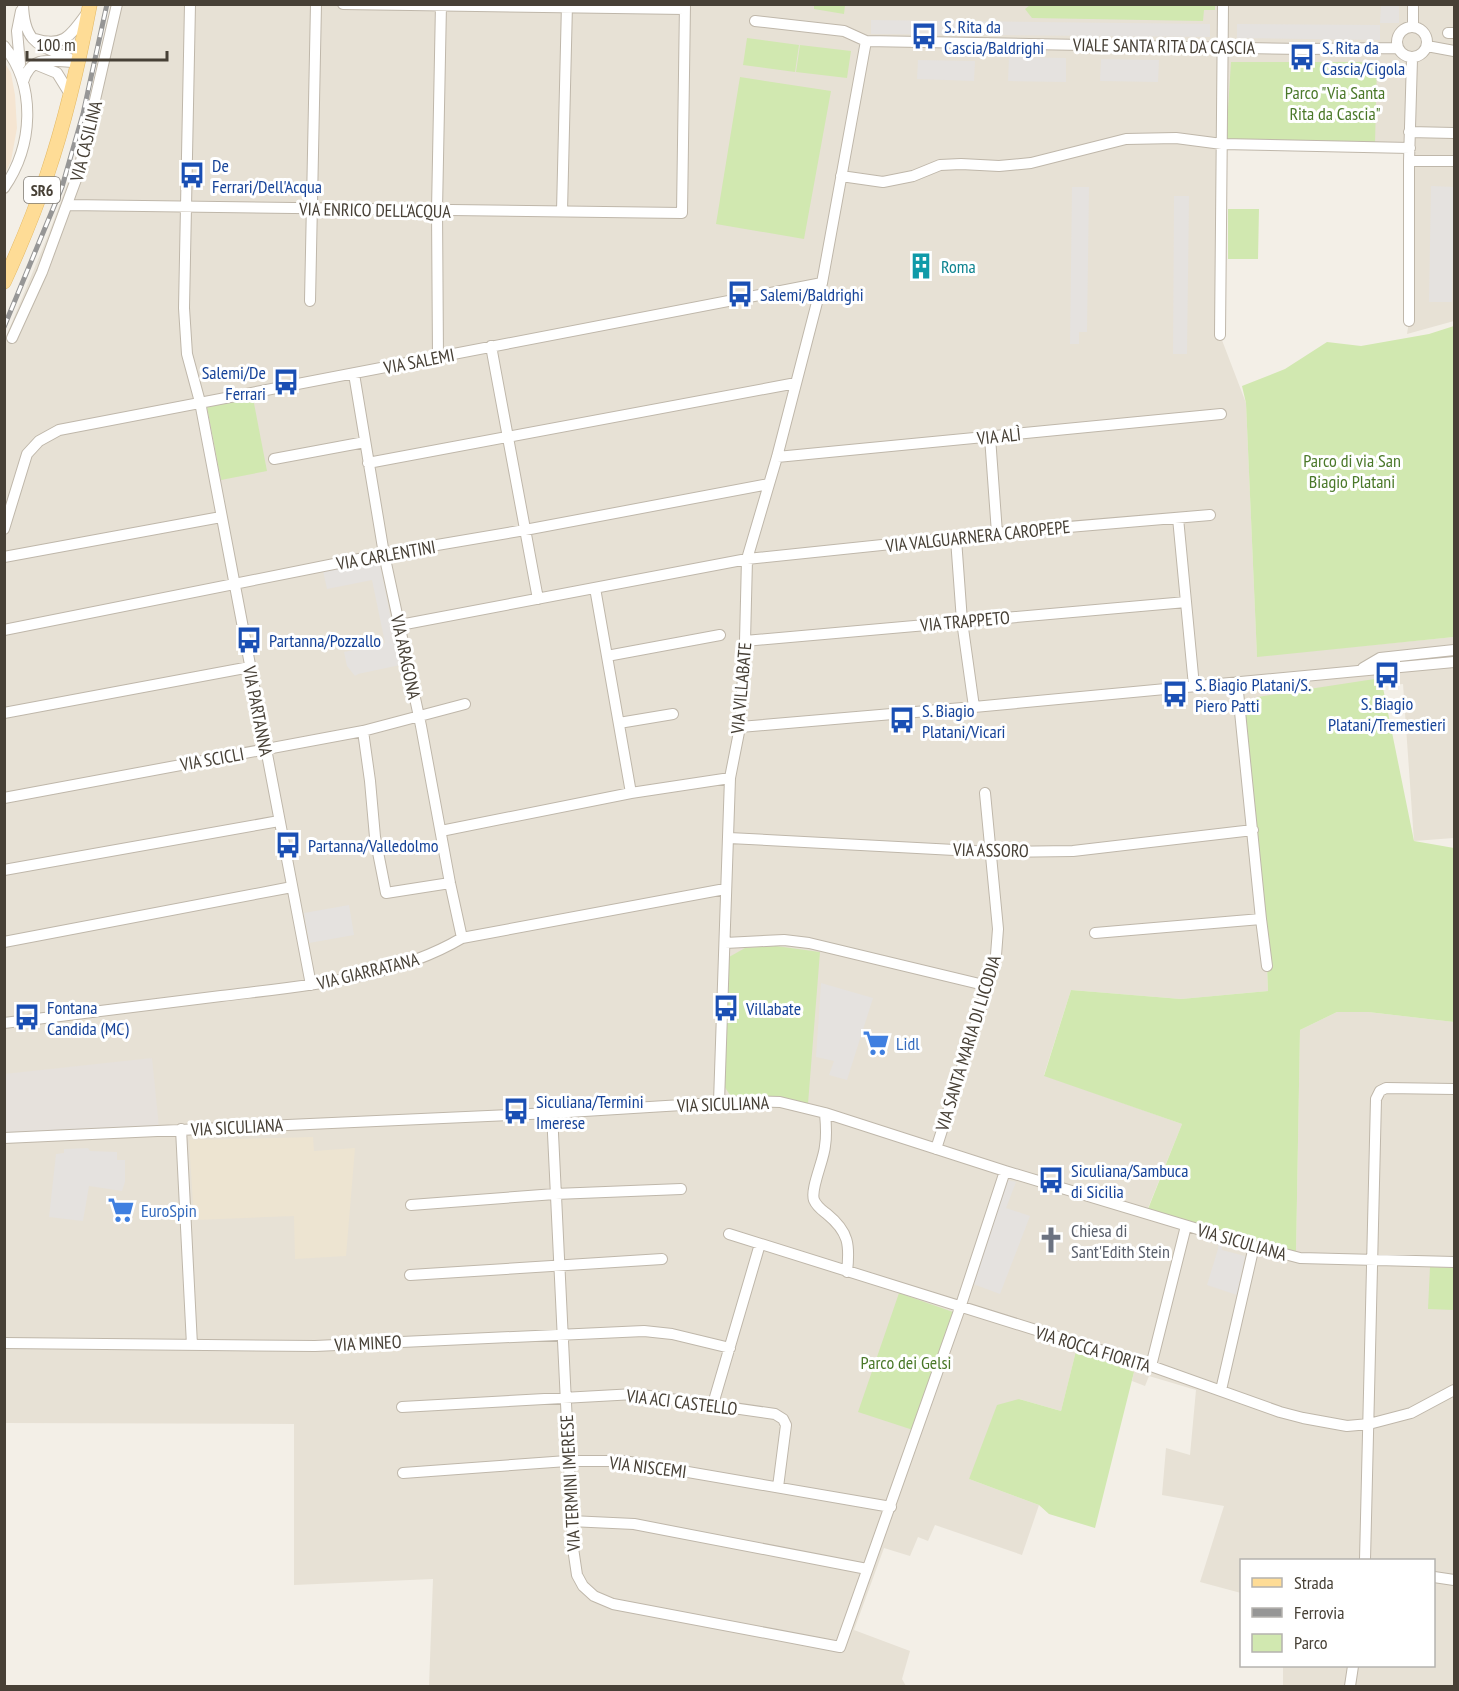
<svg xmlns="http://www.w3.org/2000/svg" width="1459" height="1691" font-family="'PT Sans Narrow',sans-serif">
  <style>
    .residential { fill: #e7e1d5 }
    .commercial { fill: #f5e5d2 }
    .industrial { fill: #e6e1dc }
    .education { fill: #ede4d1 }
    .green { fill: #d1e8b0 }
    .parking { fill: #e5e2df }
    .lines { fill: none; stroke-linecap: round; stroke-linejoin: round }
    .minor-casing { stroke: #bfb7aa; stroke-width: 12 }
    .major-casing { stroke: #e3b965; stroke-width: 15 }
    .minor { stroke: #fff; stroke-width: 10 }
    .major { stroke: #fedc96; stroke-width: 14 }
    .rail-casing { stroke: #969696; stroke-width: 5 }
    .rail { stroke: #fff; stroke-width: 3; stroke-dasharray: 9; stroke-linecap: butt }
    .labels { text-anchor: middle; dominant-baseline: central; stroke-width: 6; stroke-linejoin: round; paint-order: stroke }
    .shield { fill: #fff; stroke: #7e7972; stroke-width: 1.5 }
    .shield-label { font-size: 16px; font-weight: bold; fill: #474036 }
    .transit-label { font-size: 18px; fill: #164399; stroke: #fff; text-anchor: start }
    .street-label { font-size: 18px; fill: #474036; stroke: #fff }
    .park-label { font-size: 18px; fill: #4a7829; stroke: #fff }
    .culture-label { font-size: 18px; fill: #0d838f; stroke: #fff; text-anchor: start }
    .shop-label { font-size: 18px; fill: #366cbe; stroke: #fff; text-anchor: start }
    .worship-label { font-size: 18px; fill: #5b616d; stroke: #fff; text-anchor: start }
  </style>
  <rect width="100%" height="100%" fill="#f3efe7"/>
  <path class="residential" d="M 112,5 L 1454,5 L 1454,321 L 1407,334 L 1409,321 L 1410,148 L 1222,144 L 1220,335 L 1246,403 L 1257,656 L 1454,637 L 1454,838 L 1414,841 L 1403,684 L 1257,697 L 1268,991 L 1181,999 L 1071,990 L 1044,1075 L 1182,1124 L 1146,1213 L 1296,1253 L 1300,1030 L 1337,1012 L 1368,1012 L 1454,1022 L 1454,1686 L 1283,1686 L 1283,1666 L 1434,1666 L 1434,1560 L 1242,1560 L 1241,1593 L 1200,1582 L 1224,1506 L 1162,1495 L 1166,1448 L 1190,1455 L 1196,1390 L 1149,1376 L 1145,1386 L 1132,1381 L 1134,1372 L 1076,1351 L 1061,1411 L 1019,1399 L 969,1479 L 1039,1505 L 1022,1555 L 935,1525 L 928,1541 L 918,1537 L 910,1556 L 884,1548 L 854,1630 L 910,1651 L 902,1679 L 906,1686 L 429,1686 L 433,1579 L 294,1585 L 294,1424 L 5,1423 L 5,339 L 49,233 L 70,177 L 90,103 Z"/>
  <path class="commercial" d="M 4,62 L 11,73 L 15,95 L 17,128 L 11,161 L 5,174 Z"/>
  <path class="industrial" d="M 152,1058 L 159,1127 L 5,1133 L 4,1074 Z"/>
  <path class="education" d="M 313,1137 L 314,1151 L 355,1148 L 346,1256 L 295,1259 L 294,1216 L 194,1220 L 189,1140 Z"/>
  <path class="green" d="M 814,5 L 814,4 L 845,5 L 844,14 L 814,9 Z
    M 1030,5 L 1030,4 L 1215,5 L 1215,10 L 1204,10 L 1203,21 L 1032,18 L 1025,9 Z
    M 747,38 L 799,45 L 795,72 L 743,65 Z
    M 800,45 L 851,51 L 847,78 L 796,72 Z
    M 1231,62 L 1377,62 L 1375,144 L 1226,141 Z
    M 740,77 L 831,91 L 804,239 L 716,224 Z
    M 1228,209 L 1259,209 L 1258,259 L 1228,259 Z
    M 1454,326 L 1454,637 L 1257,657 L 1246,403 L 1242,386 L 1285,369 L 1327,342 L 1361,346 L 1429,334 Z
    M 253,398 L 267,471 L 221,480 L 207,407 Z
    M 1381,678 L 1414,841 L 1454,848 L 1454,1022 L 1368,1012 L 1337,1012 L 1300,1030 L 1296,1253 L 1146,1214 L 1182,1124 L 1044,1076 L 1071,990 L 1181,999 L 1268,991 L 1267,966 L 1240,709 L 1257,697 Z
    M 776,946 L 820,952 L 808,1104 L 730,1095 L 722,1083 L 729,957 L 745,948 Z
    M 1430,1267 L 1454,1268 L 1454,1310 L 1428,1309 Z
    M 899,1293 L 953,1312 L 913,1430 L 858,1412 Z
    M 1076,1351 L 1134,1372 L 1095,1528 L 1049,1514 L 1039,1505 L 969,1479 L 997,1405 L 1019,1399 L 1061,1411 Z"/>
  <path class="parking" d="M 1381,5 L 1399,5 L 1399,23 L 1380,23 Z
    M 871,20 L 1210,24 L 1210,37 L 871,34 Z
    M 1237,24 L 1380,25 L 1380,40 L 1237,38 Z
    M 1009,57 L 1066,58 L 1066,82 L 1008,81 Z
    M 1101,59 L 1159,60 L 1158,82 L 1100,81 Z
    M 918,60 L 975,61 L 974,81 L 917,79 Z
    M 1431,186 L 1454,187 L 1452,302 L 1429,302 Z
    M 1072,187 L 1089,187 L 1087,332 L 1079,332 L 1079,344 L 1070,344 Z
    M 1174,196 L 1189,196 L 1187,354 L 1173,354 Z
    M 379,559 L 400,665 L 358,674 L 355,676 L 347,666 L 344,652 L 385,643 L 372,580 L 327,589 L 323,571 Z
    M 349,905 L 354,935 L 309,943 L 304,913 Z
    M 821,983 L 873,998 L 847,1080 L 829,1075 L 834,1061 L 816,1057 Z
    M 88,1148 L 90,1151 L 117,1152 L 117,1160 L 125,1160 L 125,1182 L 122,1191 L 89,1186 L 83,1221 L 49,1217 L 56,1154 L 64,1153 L 64,1149 Z
    M 1007,1180 L 1016,1182 L 1006,1208 L 1030,1216 L 1000,1294 L 973,1284 Z
    M 1218,1242 L 1222,1243 L 1222,1250 L 1245,1256 L 1237,1295 L 1207,1285 L 1218,1249 Z"/>
  <g class="lines">
    <g class="minor-casing">
      <path id="minor" d="M 23,4 C 24,50 46,45 78,63
        M 190,4 L 184,308 L 187,354 L 200,402 L 311,985
        M 343,4 L 685,9
        M 755,21 L 844,31 L 866,41 L 1304,49 L 1397,48
        M 1413,26 L 1413,4
        M1397 42a15 15 0 1 1 30 0a15 15 0 1 1-30 0Z
        M 1448,33 L 1454,33
        M 35,39 C 64,48 71,35 87,13
        M 4,46 C 37,87 33,146 4,188
        M 1427,46 L 1454,51
        M 20,64 L 17,31 L 21,11
        M 35,64 L 57,73 L 70,94
        M 23,82 C 30,56 49,60 71,62
        M 1409,132 L 1454,133
        M 1409,161 L 1454,161
        M 841,176 L 883,182 L 913,176 L 940,165 L 961,164 L 999,166 L 1031,163 L 1126,139 L 1176,138 L 1222,144 L 1410,148
        M 68,205 L 682,213 L 685,4
        M 562,211 L 567,4
        M 310,301 L 316,4
        M 1409,321 L 1409,161 L 1412,59
        M 1220,335 L 1223,4
        M 12,338 L 42,272 L 78,174 L 117,4
        M 491,346 L 538,599
        M 438,357 L 437,210 L 441,4
        M 354,374 L 384,554 L 421,726 L 450,883 L 462,938
        M 990,437 L 997,533
        M 777,457 L 1221,414
        M 274,459 L 365,442
        M 368,463 L 796,383
        M 1178,518 L 1194,686
        M 4,529 L 27,454 L 39,441 L 59,430 L 822,283
        M 956,539 L 962,621 L 974,707
        M 4,557 L 221,517
        M 595,588 L 631,793
        M 400,625 L 747,559 L 997,533 L 1210,515
        M 4,630 L 384,554 L 525,530 L 769,484
        M 745,641 L 1186,602
        M 607,656 L 720,635
        M 1363,668 L 1380,658 L 1454,650
        M 1237,682 L 1261,919 L 1267,966
        M 4,713 L 250,667
        M 619,723 L 673,714
        M 740,727 L 974,707 L 1454,662
        M 363,731 L 370,781 L 375,837 L 386,893 L 450,883
        M 4,798 L 363,731 L 465,704
        M 441,831 L 631,793 L 730,778
        M 729,838 L 992,852 L 1073,851 L 1253,830
        M 4,870 L 279,821
        M 1095,933 L 1261,919
        M 4,942 L 292,887
        M 725,943 L 784,940 L 809,943 L 988,986
        M 4,1023 C 77,1014 149,1005 221,996 C 302,986 391,980 462,938 L 725,889
        M 719,1102 L 730,778 L 740,727 L 745,641 L 747,559 L 777,457 L 822,283 L 866,41
        M 552,1113 L 573,1548 L 577,1575 L 583,1586 L 594,1596 L 613,1604 L 840,1647 L 960,1308 L 1005,1171
        M 825,1113 C 826,1124 827,1135 825,1146 C 824,1160 810,1189 814,1200 C 817,1207 822,1210 827,1214 C 849,1232 850,1245 847,1272
        M 181,1129 L 192,1345
        M 4,1138 L 552,1113 L 747,1101 L 780,1102 L 825,1113 L 1005,1171 L 1254,1246 L 1300,1258 L 1454,1262
        M 936,1149 L 988,986 L 996,955 L 998,929 L 985,793
        M 411,1205 L 555,1194 L 681,1189
        M 729,1234 L 1151,1366 L 1280,1412 L 1303,1418 L 1347,1426 L 1369,1424 L 1411,1413 L 1454,1390
        M 410,1275 L 662,1259
        M 4,1343 L 315,1346 L 644,1331 L 672,1334 L 730,1348
        M 1151,1366 L 1186,1226
        M 1221,1390 L 1254,1246
        M 713,1404 L 760,1244
        M 402,1407 L 635,1394 L 775,1414 L 783,1419 L 786,1425 L 778,1487
        M 403,1473 L 567,1461 L 624,1461 L 891,1507
        M 570,1521 L 634,1524 L 867,1569
        M 1365,1560 L 1376,1099 L 1380,1091 L 1386,1088 L 1454,1089
        M 1434,1577 L 1454,1580
        M 1350,1686 L 1353,1666"/>
    </g>
    <g class="major-casing">
      <path id="major" d="M 4,282 C 20,247 35,211 47,175 C 66,119 79,62 90,4"/>
    </g>
    <use href="#minor" class="minor"/>
    <use href="#major" class="major"/>
    <g class="rail-casing">
      <path id="rail" d="M 4,327 L 62,187 L 83,114 L 107,4"/>
    </g>
    <use href="#rail" class="rail"/>
  </g>
  <defs>
    <g id="bus-bare" transform="scale(2.07)"><path d="M-5-6H5V4H4V6H2V4H-2V6H-4V4H-5ZM-3.5-4V0h7V-4ZM-3.5 1.2v1.5H-2V1.2ZM2 1.2v1.5H3.5V1.2Z" fill="#1a4fb4" stroke="#fff" stroke-width="2.5" paint-order="stroke"/></g>
    <g id="building-bare" transform="scale(2.07)"><path d="M-4-6H4V6H1V3H-1V6H-4ZM-2.5-4.3h1.7v1.8h-1.7ZM.8-4.3h1.7v1.8H.8ZM-2.5-1h1.7V.8h-1.7ZM.8-1h1.7V.8H.8Z" fill="#0f9aa8" stroke="#fff" stroke-width="2.5" paint-order="stroke"/></g>
    <g id="supermarket-bare" transform="scale(2.07)"><path d="M-6-5.5h2.5l.6 2H6L4.5 2H-2.5L-4.4-4H-6ZM-1.5 3.2a1.3 1.3 0 1 0 .1 0ZM3 3.2a1.3 1.3 0 1 0 .1 0Z" fill="#3f7fe0" stroke="#fff" stroke-width="2.5" paint-order="stroke"/></g>
    <g id="church-bare" transform="scale(2.07)"><path d="M-1.2-6h2.4v3.5h3.3v2.4h-3.3V6h-2.4V-.1h-3.3v-2.4h3.3Z" fill="#6b7280" stroke="#fff" stroke-width="2.5" paint-order="stroke"/></g>
  </defs>
  <g fill-rule="evenodd">
    <use href="#bus-bare" x="924" y="36"/>
    <use href="#bus-bare" x="1302" y="57"/>
    <use href="#bus-bare" x="192" y="175"/>
    <use href="#building-bare" x="921" y="266"/>
    <use href="#bus-bare" x="740" y="294"/>
    <use href="#bus-bare" x="286" y="382"/>
    <use href="#bus-bare" x="249" y="640"/>
    <use href="#bus-bare" x="1387" y="675"/>
    <use href="#bus-bare" x="1175" y="694"/>
    <use href="#bus-bare" x="902" y="720"/>
    <use href="#bus-bare" x="288" y="845"/>
    <use href="#bus-bare" x="726" y="1008"/>
    <use href="#bus-bare" x="27" y="1017"/>
    <use href="#supermarket-bare" x="876" y="1043"/>
    <use href="#bus-bare" x="516" y="1111"/>
    <use href="#bus-bare" x="1051" y="1180"/>
    <use href="#supermarket-bare" x="121" y="1210"/>
    <use href="#church-bare" x="1051" y="1240"/>
  </g>
  <g class="labels">
    <rect class="shield" x="24" y="177" width="36" height="26" rx="4.5"/>
    <g class="shield-label">
      <text x="42" y="190">SR6</text>
    </g>
    <g class="transit-label">
      <text x="944" y="26">S. Rita da<tspan x="944" dy="21">Cascia/Baldrighi</tspan></text>
      <text x="1322" y="47">S. Rita da<tspan x="1322" dy="21">Cascia/Cigola</tspan></text>
      <text x="212" y="165">De<tspan x="212" dy="21">Ferrari/Dell'Acqua</tspan></text>
      <text x="760" y="294">Salemi/Baldrighi</text>
      <text x="266" y="372" text-anchor="end">Salemi/De<tspan x="266" dy="21">Ferrari</tspan></text>
      <text x="269" y="640">Partanna/Pozzallo</text>
      <text x="1195" y="684">S. Biagio Platani/S.<tspan x="1195" dy="21">Piero Patti</tspan></text>
      <text x="1387" y="703" text-anchor="middle">S. Biagio<tspan x="1387" dy="21">Platani/Tremestieri</tspan></text>
      <text x="922" y="710">S. Biagio<tspan x="922" dy="21">Platani/Vicari</tspan></text>
      <text x="308" y="845">Partanna/Valledolmo</text>
      <text x="47" y="1007">Fontana<tspan x="47" dy="21">Candida (MC)</tspan></text>
      <text x="746" y="1008">Villabate</text>
      <text x="536" y="1101">Siculiana/Termini<tspan x="536" dy="21">Imerese</tspan></text>
      <text x="1071" y="1170">Siculiana/Sambuca<tspan x="1071" dy="21">di Sicilia</tspan></text>
    </g>
    <g class="street-label">
      <text transform="translate(1164 46) rotate(1)">VIALE SANTA RITA DA CASCIA</text>
      <text transform="translate(86 141) rotate(-76)">VIA CASILINA</text>
      <text transform="translate(375 210) rotate(1)">VIA ENRICO DELL'ACQUA</text>
      <text transform="translate(419 361) rotate(-11)">VIA SALEMI</text>
      <text transform="translate(999 436) rotate(-6)">VIA ALÌ</text>
      <text transform="translate(978 536) rotate(-6)">VIA VALGUARNERA CAROPEPE</text>
      <text transform="translate(386 555) rotate(-10)">VIA CARLENTINI</text>
      <text transform="translate(965 621) rotate(-5)">VIA TRAPPETO</text>
      <text transform="translate(406 657) rotate(78)">VIA ARAGONA</text>
      <text transform="translate(741 688) rotate(-85)">VIA VILLABATE</text>
      <text transform="translate(258 711) rotate(79)">VIA PARTANNA</text>
      <text transform="translate(212 759) rotate(-10)">VIA SCICLI</text>
      <text transform="translate(991 850) rotate(1)">VIA ASSORO</text>
      <text transform="translate(368 971) rotate(-14)">VIA GIARRATANA</text>
      <text transform="translate(968 1043) rotate(-73)">VIA SANTA MARIA DI LICODIA</text>
      <text transform="translate(723 1104) rotate(-2)">VIA SICULIANA</text>
      <text transform="translate(237 1127) rotate(-3)">VIA SICULIANA</text>
      <text transform="translate(1242 1242) rotate(16)">VIA SICULIANA</text>
      <text transform="translate(368 1343) rotate(-3)">VIA MINEO</text>
      <text transform="translate(1093 1349) rotate(17)">VIA ROCCA FIORITA</text>
      <text transform="translate(682 1402) rotate(7)">VIA ACI CASTELLO</text>
      <text transform="translate(648 1467) rotate(7)">VIA NISCEMI</text>
      <text transform="translate(570 1483) rotate(-93)">VIA TERMINI IMERESE</text>
    </g>
    <g class="park-label">
      <text x="1335" y="92">Parco "Via Santa<tspan x="1335" dy="21">Rita da Cascia"</tspan></text>
      <text x="1352" y="460">Parco di via San<tspan x="1352" dy="21">Biagio Platani</tspan></text>
      <text x="906" y="1362">Parco dei Gelsi</text>
    </g>
    <g class="culture-label">
      <text x="941" y="266">Roma</text>
    </g>
    <g class="shop-label">
      <text x="896" y="1043">Lidl</text>
      <text x="141" y="1210">EuroSpin</text>
    </g>
    <g class="worship-label">
      <text x="1071" y="1230">Chiesa di<tspan x="1071" dy="21">Sant'Edith Stein</tspan></text>
    </g>
  </g>
  <rect width="1459" height="1691" fill="none" stroke="#474036" stroke-width="12"/>
  <rect x="1240" y="1559" width="195" height="108" fill="#ffffff" stroke="#b5b3af" stroke-width="1.5"/>
  <rect x="1252" y="1578" width="30" height="9" fill="#fedc96" stroke="#b5b3af" stroke-width="1.5"/>
  <text x="1294" y="1589" font-size="18" fill="#474036">Strada</text>
  <rect x="1252" y="1608" width="30" height="9" fill="#969696" stroke="#b5b3af" stroke-width="1.5"/>
  <text x="1294" y="1619" font-size="18" fill="#474036">Ferrovia</text>
  <rect x="1252" y="1634" width="30" height="18" fill="#d1e8b0" stroke="#b5b3af" stroke-width="1.5"/>
  <text x="1294" y="1649" font-size="18" fill="#474036">Parco</text>
  <path d="M27 51v9h140v-9" fill="none" stroke="#474036" stroke-width="3"/>
  <text x="36" y="51" font-size="18" fill="#474036" stroke="#ffffff" stroke-width="4.5" paint-order="stroke">100 m</text>
</svg>
